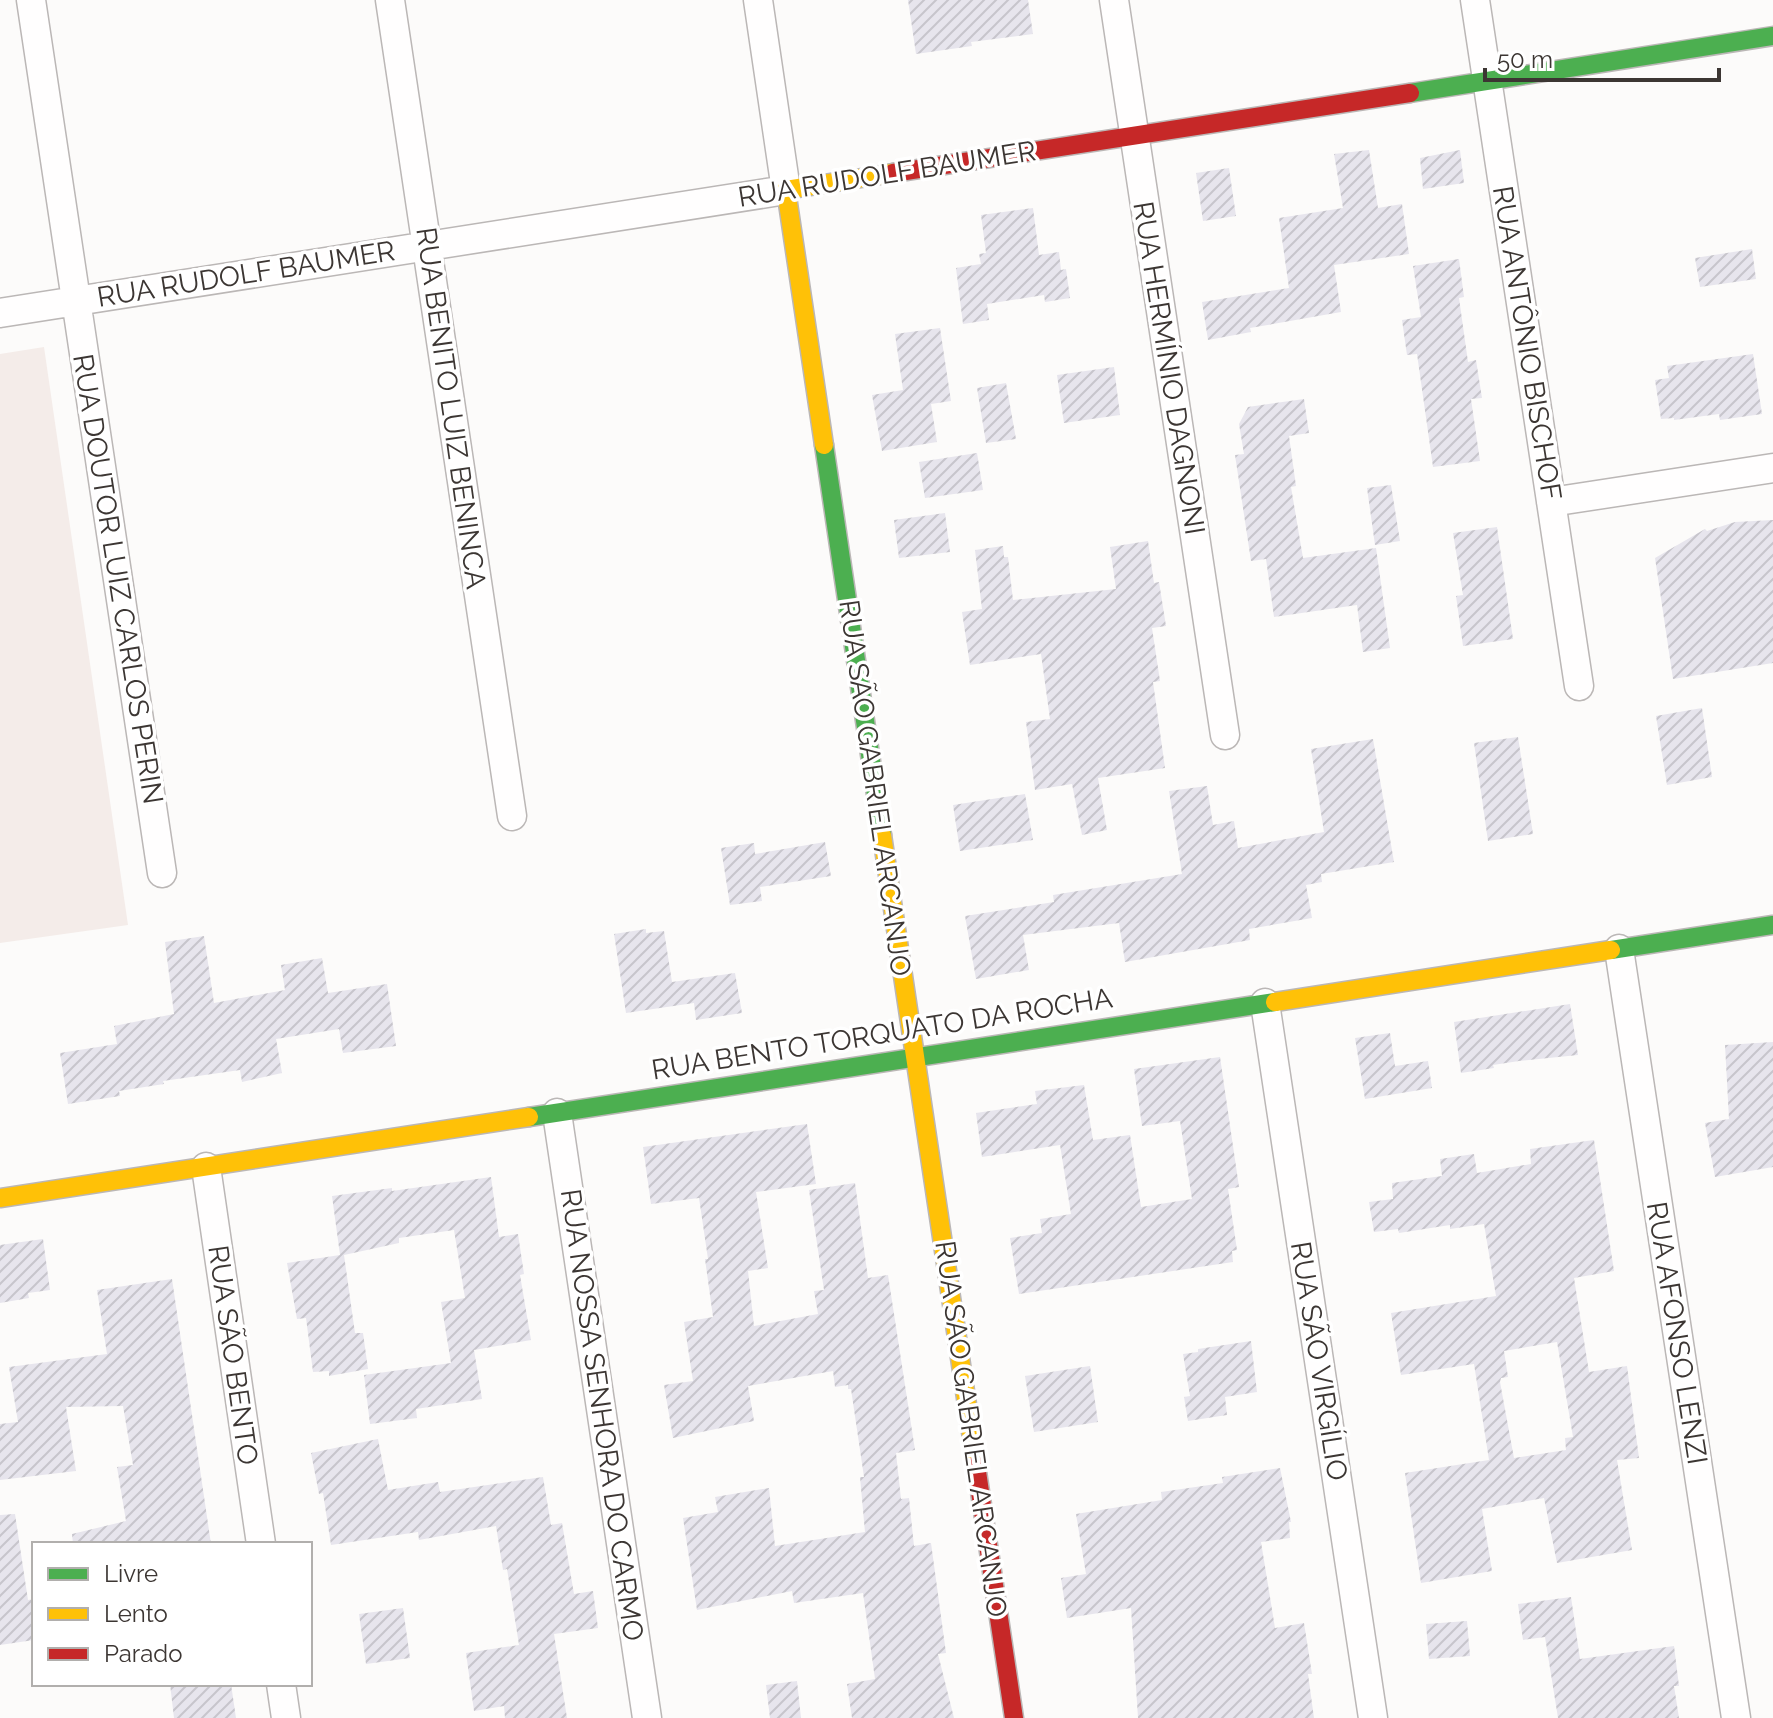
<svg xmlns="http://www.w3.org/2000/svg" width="1773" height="1718" font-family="Raleway,sans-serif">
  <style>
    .built { fill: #f4ece9 }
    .building { fill: url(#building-hatch); fill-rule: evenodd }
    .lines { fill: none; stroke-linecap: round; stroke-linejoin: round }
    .street-casing { stroke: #bbb7b6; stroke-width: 31 }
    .fast-casing { stroke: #bbb7b6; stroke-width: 21 }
    .slow-casing { stroke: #bbb7b6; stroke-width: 21 }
    .jam-casing { stroke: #bbb7b6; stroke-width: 21 }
    .street { stroke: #fffefe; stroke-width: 28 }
    .fast { stroke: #4caf50; stroke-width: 18 }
    .slow { stroke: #ffc107; stroke-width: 18 }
    .jam { stroke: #c62828; stroke-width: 18 }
    .labels { text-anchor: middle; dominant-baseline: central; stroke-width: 7; stroke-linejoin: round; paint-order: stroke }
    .street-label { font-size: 28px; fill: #3c3633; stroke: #fff }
  </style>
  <defs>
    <pattern id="building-hatch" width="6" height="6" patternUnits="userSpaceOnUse" patternTransform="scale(2)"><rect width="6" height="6" fill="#e7e5ed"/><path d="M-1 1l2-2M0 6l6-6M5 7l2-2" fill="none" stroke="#c7c5cc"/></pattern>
  </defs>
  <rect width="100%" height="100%" fill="#fcfbfa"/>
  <path class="built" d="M 44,347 L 128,925 L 0,943 L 0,354 Z"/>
  <path class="building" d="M 908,0 L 1028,0 L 1033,34 L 971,42 L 972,46 L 916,54 Z
    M 1369,150 L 1378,208 L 1402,204 L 1409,254 L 1334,265 L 1341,312 L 1250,328 L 1251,332 L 1208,340 L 1202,302 L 1289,288 L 1279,218 L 1343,208 L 1334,154 Z
    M 1460,150 L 1464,183 L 1423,189 L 1420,158 Z
    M 1229,168 L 1236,216 L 1203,221 L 1196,173 Z
    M 1033,208 L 1039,255 L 1059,252 L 1061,270 L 1066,269 L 1070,298 L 1045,302 L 1044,295 L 987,304 L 989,320 L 963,324 L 956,268 L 981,264 L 979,254 L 986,253 L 981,215 Z
    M 1752,249 L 1756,279 L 1700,287 L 1695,258 Z
    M 1459,259 L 1464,297 L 1459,298 L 1468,362 L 1476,360 L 1482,398 L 1471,399 L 1480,461 L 1433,467 L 1417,354 L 1407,355 L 1402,320 L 1421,317 L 1413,266 Z
    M 940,328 L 951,401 L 931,404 L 937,442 L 882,451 L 872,395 L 903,390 L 895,334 Z
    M 1753,354 L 1762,414 L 1720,420 L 1719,414 L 1674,420 L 1674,418 L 1661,419 L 1655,380 L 1669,378 L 1667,366 Z
    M 1114,367 L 1120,415 L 1064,423 L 1057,375 Z
    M 1006,383 L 1016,439 L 986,443 L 977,388 Z
    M 1304,399 L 1309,433 L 1289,436 L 1296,486 L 1291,487 L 1303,558 L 1376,548 L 1390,648 L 1363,652 L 1357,605 L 1274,617 L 1266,559 L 1251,561 L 1235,455 L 1244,454 L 1239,424 L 1248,407 Z
    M 977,453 L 983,490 L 925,498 L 919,462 Z
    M 1391,485 L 1400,541 L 1375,545 L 1367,488 Z
    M 945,513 L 950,552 L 899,558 L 894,520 Z
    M 1773,520 L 1773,663 L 1673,679 L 1655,558 L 1705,529 L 1707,531 L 1735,522 Z
    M 1497,527 L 1513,639 L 1463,646 L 1456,596 L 1463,595 L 1453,533 Z
    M 1148,541 L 1154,583 L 1159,582 L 1166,626 L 1152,628 L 1160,681 L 1153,682 L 1165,768 L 1098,778 L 1107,830 L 1082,835 L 1072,784 L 1035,790 L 1026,722 L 1050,719 L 1041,654 L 970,665 L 962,612 L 982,609 L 975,550 L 1003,546 L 1004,557 L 1008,557 L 1013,600 L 1116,589 L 1110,547 Z
    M 1702,708 L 1712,777 L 1667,785 L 1656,716 Z
    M 1518,737 L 1533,834 L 1488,841 L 1474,743 Z
    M 1373,739 L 1394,862 L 1321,874 L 1322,882 L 1306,885 L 1312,918 L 1249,929 L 1250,940 L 1125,962 L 1119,923 L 1023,935 L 1029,970 L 976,979 L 965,916 L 1054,902 L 1053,895 L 1182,874 L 1169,791 L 1207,786 L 1213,825 L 1234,821 L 1238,848 L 1324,832 L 1311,749 Z
    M 1025,794 L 1033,840 L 960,851 L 953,805 Z
    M 825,842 L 831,876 L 760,887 L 762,901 L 730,905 L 721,848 L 754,843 L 755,854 Z
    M 646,929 L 646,933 L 664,931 L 672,982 L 735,973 L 742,1013 L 696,1020 L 694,1003 L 626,1013 L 614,934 Z
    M 204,936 L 214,1003 L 285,990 L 281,965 L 322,958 L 328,993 L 387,984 L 396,1046 L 343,1053 L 339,1029 L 276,1039 L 282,1073 L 242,1082 L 240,1070 L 163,1081 L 164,1084 L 119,1091 L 120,1096 L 68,1104 L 60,1053 L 117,1044 L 114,1026 L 174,1014 L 165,942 Z
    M 1570,1004 L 1578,1055 L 1519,1061 L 1493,1065 L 1494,1068 L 1461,1073 L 1454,1022 Z
    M 1390,1033 L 1395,1066 L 1428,1061 L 1432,1088 L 1365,1099 L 1355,1038 Z
    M 1773,1042 L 1773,1167 L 1715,1177 L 1705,1123 L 1729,1119 L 1725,1045 Z
    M 1220,1057 L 1239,1187 L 1228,1189 L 1237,1250 L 1232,1251 L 1233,1262 L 1019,1294 L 1010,1238 L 1042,1233 L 1040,1219 L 1071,1214 L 1060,1145 L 982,1157 L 976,1113 L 1037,1104 L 1035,1091 L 1084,1085 L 1093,1140 L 1130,1135 L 1141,1207 L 1192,1199 L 1180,1121 L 1142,1126 L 1134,1069 Z
    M 807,1124 L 816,1184 L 756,1192 L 768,1268 L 748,1271 L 754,1326 L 818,1314 L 814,1291 L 824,1290 L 809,1190 L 855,1183 L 868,1278 L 888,1275 L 915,1450 L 896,1453 L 901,1499 L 909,1498 L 914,1546 L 931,1543 L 946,1653 L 938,1654 L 954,1718 L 852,1718 L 847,1684 L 875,1679 L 863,1593 L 794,1603 L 792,1591 L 697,1610 L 683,1518 L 718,1512 L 715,1497 L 769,1488 L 775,1546 L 865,1532 L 860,1477 L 864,1477 L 851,1389 L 848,1389 L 848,1385 L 835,1387 L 833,1371 L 748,1386 L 754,1421 L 673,1438 L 664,1385 L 693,1381 L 684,1322 L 713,1317 L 705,1259 L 708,1259 L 699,1198 L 651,1204 L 643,1147 Z
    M 1594,1140 L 1614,1271 L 1574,1278 L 1589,1372 L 1627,1366 L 1639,1458 L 1617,1460 L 1632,1550 L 1557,1563 L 1544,1498 L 1482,1509 L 1492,1571 L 1421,1583 L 1405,1473 L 1489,1460 L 1474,1364 L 1401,1375 L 1391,1313 L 1496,1296 L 1484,1224 L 1450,1229 L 1450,1225 L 1399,1233 L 1398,1229 L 1374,1232 L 1369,1202 L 1393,1199 L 1392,1183 L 1442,1176 L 1440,1159 L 1474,1154 L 1477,1173 L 1531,1164 L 1530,1149 ZM 1557,1342 L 1573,1437 L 1565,1438 L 1566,1450 L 1514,1458 L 1500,1382 L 1501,1378 L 1508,1377 L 1504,1351 Z
    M 491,1177 L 499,1237 L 518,1234 L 524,1274 L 520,1275 L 531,1340 L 474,1350 L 482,1399 L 416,1409 L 417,1418 L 370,1424 L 364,1375 L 451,1363 L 441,1302 L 465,1298 L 454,1230 L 399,1238 L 399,1243 L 344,1255 L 355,1333 L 363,1333 L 368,1369 L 329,1376 L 329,1371 L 313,1372 L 306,1318 L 297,1319 L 287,1263 L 340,1255 L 332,1196 L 392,1188 L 392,1191 Z
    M 43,1239 L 50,1290 L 28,1293 L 29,1298 L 0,1303 L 0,1245 Z
    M 172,1279 L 211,1544 L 73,1544 L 72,1534 L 126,1521 L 117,1467 L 133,1465 L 123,1406 L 66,1407 L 76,1471 L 0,1480 L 0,1424 L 18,1422 L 9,1367 L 107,1354 L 97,1290 Z
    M 1251,1341 L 1257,1392 L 1225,1397 L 1227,1415 L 1188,1421 L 1184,1397 L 1190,1396 L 1183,1354 L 1198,1352 L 1198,1349 Z
    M 1090,1366 L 1098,1422 L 1034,1432 L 1025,1376 Z
    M 378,1439 L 388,1490 L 438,1482 L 440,1492 L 543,1477 L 551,1525 L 562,1523 L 574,1594 L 593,1591 L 598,1628 L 554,1634 L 567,1718 L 505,1718 L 504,1706 L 474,1711 L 466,1653 L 519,1645 L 507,1569 L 503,1570 L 496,1526 L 419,1540 L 418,1532 L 331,1545 L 323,1493 L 319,1494 L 311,1453 Z
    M 1280,1468 L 1291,1522 L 1289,1522 L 1290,1538 L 1261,1542 L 1275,1628 L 1304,1623 L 1312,1674 L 1308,1674 L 1314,1718 L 1138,1718 L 1131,1608 L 1067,1618 L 1061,1578 L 1086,1574 L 1076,1514 L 1162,1500 L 1161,1492 L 1223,1483 L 1222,1477 Z
    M 15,1514 L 28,1600 L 34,1599 L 34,1640 L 0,1645 L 0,1515 Z
    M 1571,1597 L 1580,1659 L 1674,1646 L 1679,1686 L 1674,1686 L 1679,1718 L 1558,1718 L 1545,1637 L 1523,1640 L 1518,1604 Z
    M 403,1608 L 410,1658 L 366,1664 L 359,1614 Z
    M 1467,1621 L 1470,1656 L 1429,1659 L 1426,1624 Z
    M 797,1681 L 801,1718 L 770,1718 L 766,1685 Z
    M 170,1684 L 231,1684 L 236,1718 L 174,1718 Z"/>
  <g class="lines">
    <g class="street-casing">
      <path id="street" d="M 31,0 L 162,873
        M 390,0 L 512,816
        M 1114,0 L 1225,735
        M 1475,0 L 1579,686
        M 0,313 L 786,190 L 758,0
        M 1551,502 L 1773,468
        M 1619,949 L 1736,1718
        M 1265,1003 L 1373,1718
        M 557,1113 L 647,1718
        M 206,1167 L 261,1544
        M 281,1684 L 286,1718"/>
    </g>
    <g class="fast-casing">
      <path id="fast" d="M 1410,93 L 1773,36
        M 824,445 L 882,835
        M 1611,950 L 1773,925
        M 529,1117 L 1275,1002"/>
    </g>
    <g class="slow-casing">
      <path id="slow" d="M 824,445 L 786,190 L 893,173
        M 882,835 L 976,1465
        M 1275,1002 L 1611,950
        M 0,1198 L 529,1117"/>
    </g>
    <g class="jam-casing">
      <path id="jam" d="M 893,173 L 1410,93
        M 976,1465 L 1014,1718"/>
    </g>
    <use href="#street" class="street"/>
    <use href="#fast" class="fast"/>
    <use href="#slow" class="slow"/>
    <use href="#jam" class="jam"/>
  </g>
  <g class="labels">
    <g class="street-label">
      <text transform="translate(887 174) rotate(-9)">RUA RUDOLF BAUMER</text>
      <text transform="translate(246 274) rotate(-9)">RUA RUDOLF BAUMER</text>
      <text transform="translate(1527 343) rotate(81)">RUA ANTÔNIO BISCHOF</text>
      <text transform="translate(1169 368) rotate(81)">RUA HERMÍNIO DAGNONI</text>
      <text transform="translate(451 408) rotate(82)">RUA BENITO LUIZ BENINCA</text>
      <text transform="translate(118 579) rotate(81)">RUA DOUTOR LUIZ CARLOS PERIN</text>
      <text transform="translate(875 788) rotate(82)">RUA SÃO GABRIEL ARCANJO</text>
      <text transform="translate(882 1034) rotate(-9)">RUA BENTO TORQUATO DA ROCHA</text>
      <text transform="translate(1677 1333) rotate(81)">RUA AFONSO LENZI</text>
      <text transform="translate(233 1355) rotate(82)">RUA SÃO BENTO</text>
      <text transform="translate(1319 1361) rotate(81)">RUA SÃO VIRGÍLIO</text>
      <text transform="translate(602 1415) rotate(82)">RUA NOSSA SENHORA DO CARMO</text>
      <text transform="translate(971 1429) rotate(82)">RUA SÃO GABRIEL ARCANJO</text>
    </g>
  </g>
  <rect x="32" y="1542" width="280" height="144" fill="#ffffff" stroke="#b1afad" stroke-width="2"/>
  <rect x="48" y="1568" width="40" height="12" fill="#4caf50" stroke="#b1afad" stroke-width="2"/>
  <text x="104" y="1582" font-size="24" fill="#3c3633">Livre</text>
  <rect x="48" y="1608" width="40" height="12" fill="#ffc107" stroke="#b1afad" stroke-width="2"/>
  <text x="104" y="1622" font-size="24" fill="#3c3633">Lento</text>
  <rect x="48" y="1648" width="40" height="12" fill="#c62828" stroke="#b1afad" stroke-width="2"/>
  <text x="104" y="1662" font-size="24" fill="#3c3633">Parado</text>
  <path d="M1485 68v12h234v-12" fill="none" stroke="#3c3633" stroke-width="4"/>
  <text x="1497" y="68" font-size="24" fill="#3c3633" stroke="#ffffff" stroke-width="6" paint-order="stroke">50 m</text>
</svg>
